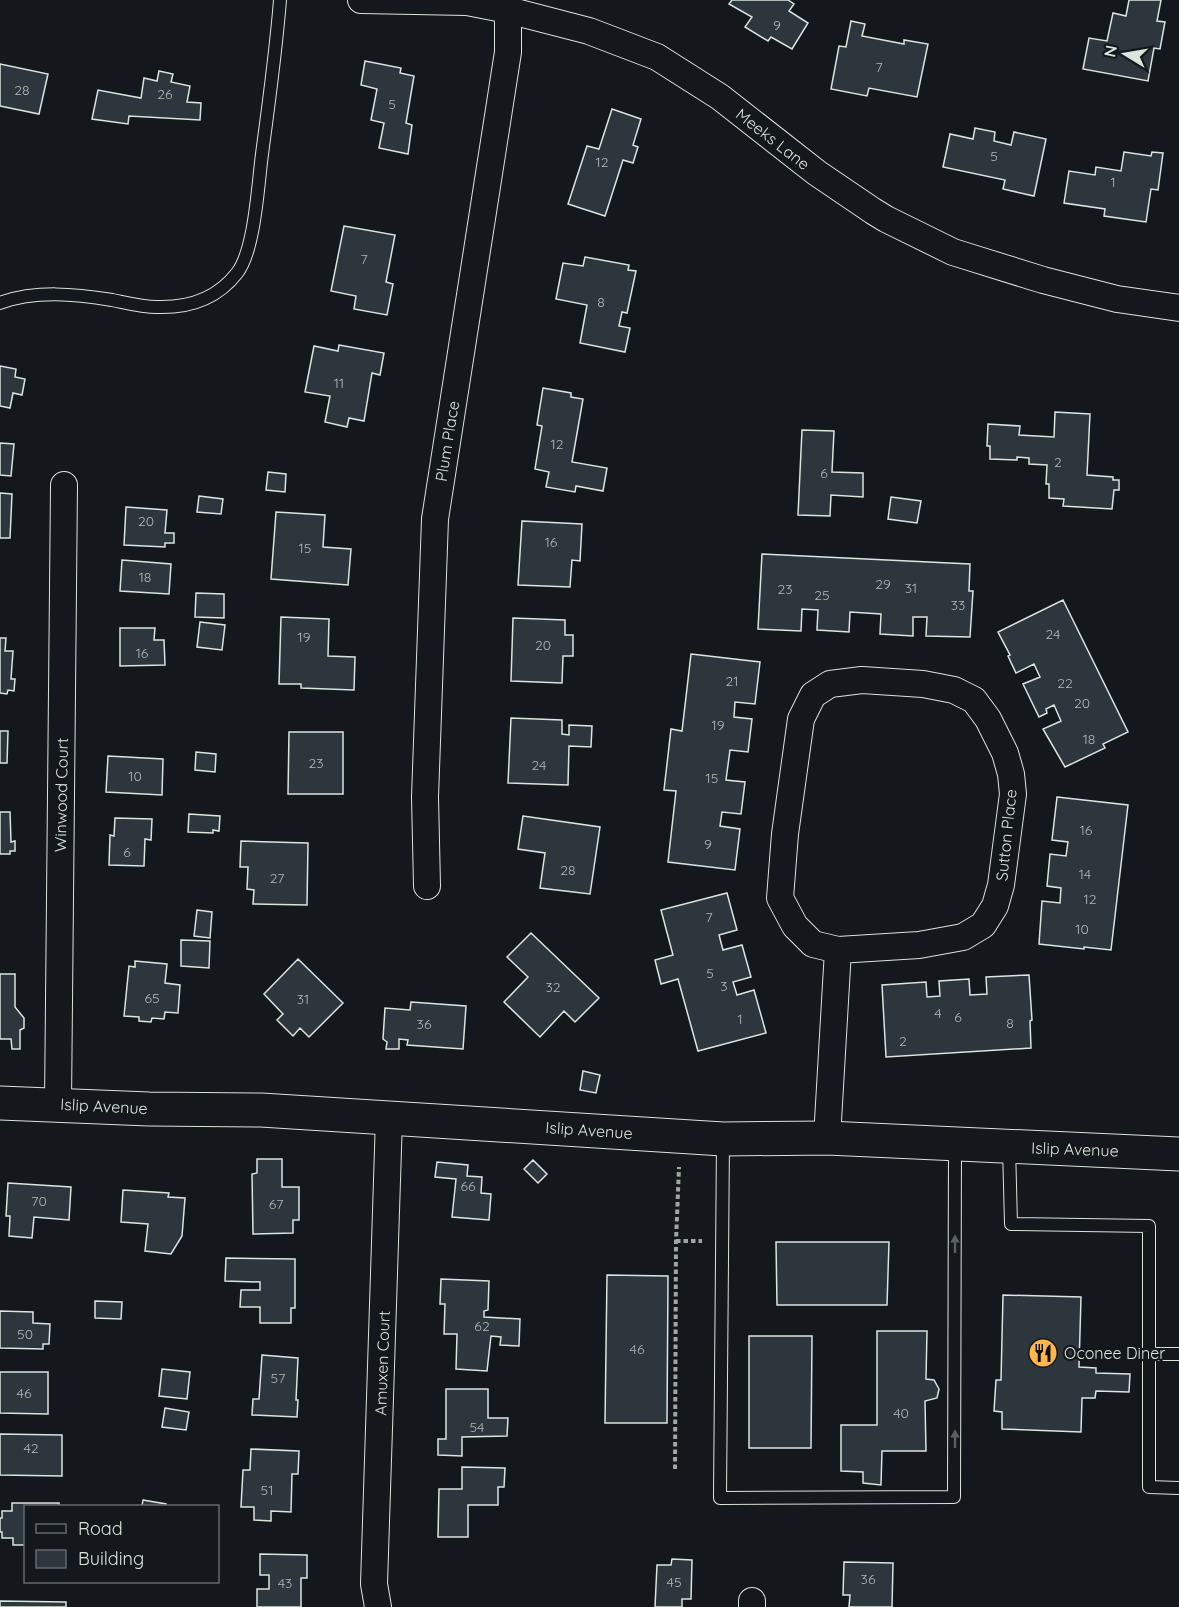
<svg xmlns="http://www.w3.org/2000/svg" width="1179" height="1607" font-family="Quicksand,sans-serif">
  <style>
    .building { fill: #2c363c; stroke: #d8e6dc; stroke-width: 1.5 }
    .lines { fill: none; stroke-linecap: round; stroke-linejoin: round }
    .service-casing { stroke: #d8e6dc; stroke-width: 14 }
    .minor-casing { stroke: #d8e6dc; stroke-width: 28 }
    .primary-casing { stroke: #d8e6dc; stroke-width: 35 }
    .path { stroke: #9da8a2; stroke-width: 4; stroke-dasharray: 4.5 3; stroke-linecap: butt }
    .service { stroke: #14181c; stroke-width: 12 }
    .minor { stroke: #14181c; stroke-width: 26 }
    .primary { stroke: #14181c; stroke-width: 33 }
    .oneway { fill: #59605f }
    .labels { text-anchor: middle; dominant-baseline: central; stroke-width: 4.5; stroke-linejoin: round; paint-order: stroke }
    .number-label { font-size: 14px; fill: #adbab4 }
    .street-label { font-size: 16px; fill: #d8e6dc; stroke: #14181c }
    .poi-label { font-size: 16px; fill: #d8e6dc; stroke: #14181c; text-anchor: start }
  </style>
  <rect width="100%" height="100%" fill="#14181c"/>
  <path class="building" d="M 732,0 L 788,0 L 794,4 L 789,11 L 808,23 L 792,49 L 771,37 L 768,41 L 745,27 L 752,17 L 729,4 Z
    M 1129,0 L 1161,0 L 1157,21 L 1165,22 L 1160,49 L 1154,48 L 1148,81 L 1083,69 L 1089,38 L 1107,41 L 1113,13 L 1126,16 Z
    M 851,21 L 865,24 L 862,36 L 904,44 L 904,40 L 928,44 L 917,97 L 869,88 L 867,96 L 831,89 L 839,46 L 846,47 Z
    M 365,61 L 401,68 L 400,73 L 414,76 L 406,123 L 412,125 L 408,154 L 379,148 L 384,123 L 371,120 L 377,89 L 361,85 Z
    M 0,64 L 48,74 L 39,114 L 0,106 Z
    M 159,71 L 173,74 L 171,82 L 190,86 L 187,102 L 201,103 L 200,120 L 129,116 L 128,124 L 92,119 L 98,90 L 141,98 L 144,78 L 157,81 Z
    M 612,109 L 641,119 L 633,145 L 638,147 L 633,163 L 623,160 L 605,216 L 568,204 L 587,146 L 599,149 Z
    M 975,128 L 995,132 L 994,141 L 1011,145 L 1014,132 L 1046,139 L 1034,196 L 1003,189 L 1005,180 L 943,167 L 950,134 L 973,139 Z
    M 1124,152 L 1151,156 L 1152,152 L 1163,153 L 1158,190 L 1151,189 L 1146,222 L 1104,216 L 1105,209 L 1064,203 L 1069,171 L 1095,175 L 1096,167 L 1121,171 Z
    M 344,226 L 395,235 L 386,282 L 393,284 L 387,315 L 354,309 L 356,296 L 331,291 Z
    M 585,257 L 629,265 L 628,270 L 636,271 L 627,313 L 622,312 L 619,326 L 630,328 L 625,352 L 580,343 L 587,305 L 556,299 L 563,263 L 583,266 Z
    M 339,345 L 384,353 L 380,375 L 372,373 L 364,421 L 349,418 L 347,427 L 325,422 L 330,396 L 305,392 L 314,346 L 338,351 Z
    M 0,366 L 16,369 L 15,377 L 25,379 L 22,395 L 13,393 L 10,408 L 0,406 Z
    M 543,388 L 571,393 L 571,397 L 583,399 L 572,462 L 607,468 L 603,491 L 576,486 L 575,492 L 546,487 L 549,472 L 535,469 L 542,426 L 537,425 Z
    M 1055,412 L 1090,414 L 1087,475 L 1113,477 L 1113,480 L 1119,480 L 1119,490 L 1114,490 L 1112,509 L 1063,506 L 1064,499 L 1049,498 L 1049,484 L 1046,484 L 1047,465 L 1029,464 L 1029,458 L 1017,457 L 1017,460 L 990,459 L 990,446 L 987,446 L 988,424 L 1020,426 L 1019,435 L 1054,437 Z
    M 802,430 L 834,431 L 832,472 L 863,473 L 863,497 L 831,495 L 830,516 L 798,515 Z
    M 0,443 L 14,444 L 11,476 L 0,475 Z
    M 268,472 L 286,474 L 285,492 L 266,490 Z
    M 0,493 L 12,494 L 10,538 L 0,538 Z
    M 199,496 L 223,499 L 221,514 L 197,512 Z
    M 891,497 L 921,501 L 917,523 L 888,519 Z
    M 126,507 L 167,510 L 165,533 L 174,533 L 174,543 L 165,543 L 165,547 L 124,545 Z
    M 276,512 L 325,515 L 323,547 L 351,549 L 348,585 L 271,579 Z
    M 522,521 L 582,524 L 580,561 L 572,560 L 570,587 L 518,585 Z
    M 762,554 L 970,564 L 969,591 L 973,591 L 970,637 L 926,636 L 927,617 L 913,617 L 913,636 L 880,634 L 881,614 L 850,612 L 849,632 L 817,630 L 818,610 L 802,609 L 801,631 L 758,629 Z
    M 122,560 L 171,564 L 169,594 L 120,591 Z
    M 196,593 L 224,594 L 224,618 L 195,617 Z
    M 1063,600 L 1128,732 L 1103,744 L 1105,748 L 1065,767 L 1043,729 L 1061,721 L 1054,705 L 1046,709 L 1047,713 L 1039,717 L 1023,684 L 1040,677 L 1034,664 L 1016,673 L 1008,656 L 1010,655 L 998,632 Z
    M 281,617 L 329,619 L 328,656 L 355,657 L 354,690 L 301,688 L 301,684 L 279,684 Z
    M 513,618 L 565,620 L 565,635 L 573,635 L 573,656 L 563,656 L 562,683 L 511,681 Z
    M 200,622 L 225,625 L 222,650 L 197,647 Z
    M 120,628 L 155,628 L 154,640 L 164,640 L 165,665 L 120,666 Z
    M 0,638 L 6,638 L 5,651 L 13,651 L 11,679 L 15,679 L 14,691 L 8,690 L 7,694 L 0,693 Z
    M 691,654 L 760,662 L 755,704 L 735,702 L 734,717 L 752,719 L 748,752 L 730,750 L 726,780 L 745,782 L 741,814 L 722,812 L 720,826 L 740,829 L 735,870 L 668,862 L 676,791 L 664,790 L 671,729 L 682,731 Z
    M 511,718 L 562,720 L 562,734 L 569,735 L 569,725 L 592,726 L 591,747 L 569,746 L 568,785 L 508,783 Z
    M 0,731 L 8,731 L 7,763 L 0,763 Z
    M 289,732 L 343,732 L 343,794 L 288,794 Z
    M 196,752 L 216,754 L 215,772 L 195,770 Z
    M 108,756 L 163,759 L 162,795 L 106,792 Z
    M 1057,797 L 1128,805 L 1111,950 L 1084,947 L 1084,949 L 1039,944 L 1042,901 L 1060,903 L 1061,888 L 1047,886 L 1050,854 L 1066,856 L 1068,842 L 1052,840 Z
    M 0,812 L 10,812 L 11,842 L 15,841 L 15,851 L 10,851 L 10,854 L 0,854 Z
    M 189,814 L 220,816 L 219,831 L 213,830 L 213,833 L 188,832 Z
    M 523,816 L 600,827 L 590,894 L 540,888 L 545,853 L 518,849 Z
    M 115,818 L 152,819 L 151,840 L 145,839 L 144,866 L 109,865 L 110,835 L 114,836 Z
    M 241,841 L 308,843 L 307,905 L 253,904 L 254,890 L 247,889 L 248,867 L 240,867 Z
    M 727,893 L 737,930 L 719,935 L 723,950 L 742,945 L 751,977 L 733,982 L 737,995 L 754,990 L 766,1033 L 698,1051 L 678,979 L 661,984 L 655,960 L 673,955 L 661,910 Z
    M 197,910 L 212,912 L 210,938 L 194,936 Z
    M 531,933 L 599,998 L 575,1022 L 564,1011 L 540,1037 L 504,1002 L 528,977 L 507,957 Z
    M 181,940 L 210,941 L 209,968 L 181,966 Z
    M 298,959 L 343,1003 L 309,1037 L 300,1028 L 293,1036 L 277,1020 L 283,1014 L 264,994 Z
    M 135,961 L 167,964 L 165,983 L 180,985 L 178,1013 L 165,1012 L 164,1019 L 152,1018 L 151,1022 L 139,1021 L 139,1017 L 124,1016 L 129,966 L 135,967 Z
    M 0,974 L 15,974 L 15,1007 L 24,1018 L 24,1028 L 20,1030 L 20,1049 L 12,1049 L 11,1039 L 0,1039 Z
    M 1029,975 L 1032,1020 L 1030,1021 L 1031,1048 L 886,1057 L 882,985 L 926,982 L 927,997 L 940,996 L 939,981 L 969,979 L 970,995 L 987,994 L 986,977 Z
    M 411,1002 L 466,1006 L 463,1049 L 407,1045 L 408,1040 L 399,1039 L 399,1049 L 386,1049 L 387,1042 L 383,1039 L 385,1008 L 410,1010 Z
    M 583,1071 L 600,1075 L 596,1093 L 580,1090 Z
    M 257,1159 L 282,1159 L 282,1187 L 299,1187 L 299,1220 L 293,1220 L 293,1233 L 253,1234 L 252,1174 L 257,1173 Z
    M 533,1160 L 547,1174 L 538,1183 L 524,1169 Z
    M 437,1162 L 468,1165 L 467,1176 L 482,1177 L 481,1193 L 491,1194 L 489,1220 L 452,1217 L 456,1179 L 435,1177 Z
    M 8,1183 L 71,1187 L 69,1220 L 34,1217 L 32,1238 L 9,1236 L 10,1216 L 6,1216 Z
    M 123,1190 L 169,1193 L 168,1197 L 185,1198 L 182,1236 L 171,1254 L 145,1251 L 148,1224 L 121,1222 Z
    M 776,1242 L 889,1242 L 887,1305 L 777,1305 Z
    M 226,1258 L 295,1259 L 295,1308 L 291,1308 L 291,1323 L 260,1323 L 260,1307 L 240,1307 L 241,1290 L 260,1290 L 260,1282 L 225,1281 Z
    M 607,1275 L 668,1276 L 667,1423 L 605,1423 Z
    M 441,1279 L 489,1281 L 488,1310 L 484,1311 L 484,1317 L 520,1319 L 519,1346 L 500,1345 L 501,1337 L 491,1336 L 487,1371 L 456,1369 L 457,1334 L 444,1334 L 445,1304 L 440,1304 Z
    M 1003,1295 L 1081,1297 L 1079,1367 L 1096,1368 L 1096,1373 L 1130,1374 L 1129,1392 L 1096,1391 L 1095,1398 L 1082,1398 L 1081,1432 L 1002,1429 L 1002,1412 L 994,1411 L 996,1380 L 1001,1380 Z
    M 95,1301 L 122,1302 L 121,1319 L 95,1318 Z
    M 0,1311 L 33,1312 L 33,1323 L 50,1324 L 49,1344 L 43,1344 L 43,1349 L 0,1348 Z
    M 877,1331 L 927,1331 L 926,1379 L 934,1380 L 939,1389 L 937,1398 L 925,1401 L 926,1451 L 882,1451 L 881,1485 L 863,1483 L 863,1472 L 841,1471 L 841,1425 L 877,1425 Z
    M 749,1336 L 812,1336 L 811,1448 L 749,1448 Z
    M 262,1355 L 298,1358 L 296,1400 L 298,1400 L 297,1417 L 252,1415 L 253,1399 L 259,1399 Z
    M 162,1369 L 190,1372 L 187,1399 L 159,1396 Z
    M 0,1372 L 48,1372 L 48,1414 L 0,1413 Z
    M 446,1389 L 488,1389 L 488,1418 L 508,1418 L 507,1436 L 462,1437 L 462,1456 L 438,1455 L 438,1439 L 446,1439 Z
    M 165,1408 L 189,1412 L 186,1430 L 162,1427 Z
    M 0,1434 L 62,1435 L 62,1476 L 0,1475 Z
    M 251,1449 L 299,1451 L 298,1474 L 292,1474 L 291,1512 L 271,1511 L 271,1521 L 254,1520 L 254,1507 L 241,1507 L 243,1470 L 250,1470 Z
    M 462,1467 L 505,1468 L 504,1487 L 498,1487 L 498,1505 L 468,1505 L 468,1537 L 438,1537 L 439,1489 L 462,1489 Z
    M 143,1500 L 166,1504 L 166,1506 L 142,1506 Z
    M 12,1503 L 59,1503 L 59,1506 L 26,1506 L 26,1545 L 13,1545 L 13,1538 L 2,1538 L 2,1532 L 0,1532 L 0,1518 L 2,1518 L 2,1511 L 12,1511 Z
    M 260,1554 L 307,1555 L 307,1578 L 301,1578 L 301,1607 L 257,1607 L 257,1589 L 269,1589 L 269,1575 L 260,1575 Z
    M 672,1559 L 692,1560 L 691,1599 L 682,1599 L 682,1607 L 655,1607 L 657,1565 L 671,1565 Z
    M 844,1562 L 893,1563 L 892,1607 L 849,1607 L 850,1595 L 843,1595 Z
    M 0,1601 L 66,1602 L 66,1607 L 0,1607 Z"/>
  <g class="lines">
    <g class="service-casing">
      <path id="service" d="M 0,303 C 35,290 76,294 112,300 C 127,303 142,307 157,307 C 189,308 217,299 237,273 C 255,250 258,184 262,154 C 269,102 276,51 280,0
        M 723,1140 L 720,1498 L 954,1497 L 955,1145
        M 1009,1147 L 1011,1224 L 1149,1226 L 1149,1487 L 1179,1488
        M 1149,1354 L 1179,1354"/>
    </g>
    <g class="minor-casing">
      <path id="minor" d="M 361,0 L 467,2 L 508,10 L 589,31 L 657,57 L 720,97 L 817,173 L 873,211 L 886,219 L 953,252 L 1043,280 L 1117,299 L 1179,308
        M 862,680 L 923,684 L 954,690 L 974,700 L 988,719 L 1005,753 L 1011,774 L 1013,794 L 1001,885 L 995,906 L 983,925 L 963,937 L 919,945 L 838,950 L 813,944 L 795,926 L 780,898 L 785,834 L 801,719 L 813,695 L 830,684 Z
        M 427,886 L 425,797 L 435,519 L 508,52 L 508,0
        M 58,1104 L 64,485
        M 827,1138 L 838,950
        M 752,1601 L 752,1607
        M 378,1607 L 374,1584 L 389,1118"/>
    </g>
    <g class="primary-casing">
      <path id="primary" d="M 0,1103 L 149,1109 L 261,1110 L 723,1139 L 827,1138 L 1179,1154"/>
    </g>
    <path class="path" d="M 676,1241 L 702,1241
      M 675,1469 L 676,1241 L 679,1167"/>
    <use href="#service" class="service"/>
    <use href="#minor" class="minor"/>
    <use href="#primary" class="primary"/>
  </g>
  <defs><path id="oneway-solid" d="M-6-.8H1V-3.2L6.5 0L1 3.2V.8H-6Z" transform="scale(1.5)"/></defs>
  <g class="oneway">
    <use href="#oneway-solid" transform="translate(955 1244) rotate(-90)"/>
    <use href="#oneway-solid" transform="translate(955 1439) rotate(-90)"/>
  </g>
  <defs>
    <g id="restaurant-disc" transform="scale(1.5)"><circle r="9.5" fill="#ffb74d" stroke="#14181c"/><path d="M-5-6h1v4h1v-4h1v4h1v-4h1v5L-1.5 .5V6h-2V.5L-5-1ZM5-6V6H3V1.5H1.5Q1.5-4 5-6Z" fill="#111"/></g>
  </defs>
  <g fill-rule="evenodd">
    <use href="#restaurant-disc" x="1043" y="1353"/>
  </g>
  <g class="labels">
    <g class="number-label">
      <text x="777" y="25">9</text>
      <text x="879" y="67">7</text>
      <text x="22" y="90">28</text>
      <text x="165" y="94">26</text>
      <text x="392" y="104">5</text>
      <text x="994" y="156">5</text>
      <text x="602" y="162">12</text>
      <text x="1113" y="182">1</text>
      <text x="364" y="259">7</text>
      <text x="601" y="302">8</text>
      <text x="339" y="383">11</text>
      <text x="557" y="444">12</text>
      <text x="1058" y="462">2</text>
      <text x="824" y="473">6</text>
      <text x="146" y="521">20</text>
      <text x="551" y="542">16</text>
      <text x="305" y="548">15</text>
      <text x="145" y="577">18</text>
      <text x="883" y="584">29</text>
      <text x="911" y="588">31</text>
      <text x="785" y="589">23</text>
      <text x="822" y="595">25</text>
      <text x="958" y="605">33</text>
      <text x="1053" y="634">24</text>
      <text x="304" y="637">19</text>
      <text x="543" y="645">20</text>
      <text x="142" y="653">16</text>
      <text x="732" y="681">21</text>
      <text x="1065" y="683">22</text>
      <text x="1082" y="703">20</text>
      <text x="718" y="725">19</text>
      <text x="1089" y="739">18</text>
      <text x="316" y="763">23</text>
      <text x="539" y="765">24</text>
      <text x="135" y="776">10</text>
      <text x="712" y="778">15</text>
      <text x="1086" y="830">16</text>
      <text x="708" y="844">9</text>
      <text x="127" y="852">6</text>
      <text x="568" y="870">28</text>
      <text x="1085" y="874">14</text>
      <text x="277" y="878">27</text>
      <text x="1090" y="899">12</text>
      <text x="709" y="917">7</text>
      <text x="1082" y="929">10</text>
      <text x="710" y="973">5</text>
      <text x="724" y="986">3</text>
      <text x="553" y="987">32</text>
      <text x="152" y="998">65</text>
      <text x="303" y="999">31</text>
      <text x="938" y="1013">4</text>
      <text x="958" y="1017">6</text>
      <text x="740" y="1019">1</text>
      <text x="1010" y="1023">8</text>
      <text x="424" y="1024">36</text>
      <text x="903" y="1041">2</text>
      <text x="468" y="1186">66</text>
      <text x="39" y="1201">70</text>
      <text x="276" y="1204">67</text>
      <text x="482" y="1326">62</text>
      <text x="25" y="1334">50</text>
      <text x="637" y="1349">46</text>
      <text x="278" y="1378">57</text>
      <text x="24" y="1393">46</text>
      <text x="901" y="1413">40</text>
      <text x="477" y="1427">54</text>
      <text x="31" y="1448">42</text>
      <text x="267" y="1490">51</text>
      <text x="868" y="1579">36</text>
      <text x="674" y="1582">45</text>
      <text x="285" y="1583">43</text>
    </g>
    <g class="street-label">
      <text transform="translate(773 139) rotate(38)">Meeks Lane</text>
      <text transform="translate(447 441) rotate(-81)">Plum Place</text>
      <text transform="translate(61 795) rotate(-89)">Winwood Court</text>
      <text transform="translate(1006 835) rotate(-84)">Sutton Place</text>
      <text transform="translate(104 1106) rotate(3)">Islip Avenue</text>
      <text transform="translate(589 1130) rotate(4)">Islip Avenue</text>
      <text transform="translate(1075 1149) rotate(2)">Islip Avenue</text>
      <text transform="translate(382 1363) rotate(-88)">Amuxen Court</text>
    </g>
    <g class="poi-label">
      <text x="1064" y="1353">Oconee Diner</text>
    </g>
  </g>
  <rect x="24" y="1505" width="195" height="78" fill="#14181c" stroke="#626a69" stroke-width="1.5"/>
  <rect x="36" y="1524" width="30" height="9" fill="#14181c" stroke="#626a69" stroke-width="1.5"/>
  <text x="78" y="1535" font-size="18" fill="#d8e6dc">Road</text>
  <rect x="36" y="1550" width="30" height="18" fill="#2c363c" stroke="#626a69" stroke-width="1.5"/>
  <text x="78" y="1565" font-size="18" fill="#d8e6dc">Building</text>
  <g transform="translate(1125 54) rotate(281)" stroke="#14181c" stroke-width="4.5" paint-order="stroke">
  <path d="M0-4.5L10 22L0 15L-10 22Z" fill="#d8e6dc"/>
  <text y="-9" font-size="16" font-weight="bold" text-anchor="middle" fill="#d8e6dc">N</text>
  </g>
</svg>
